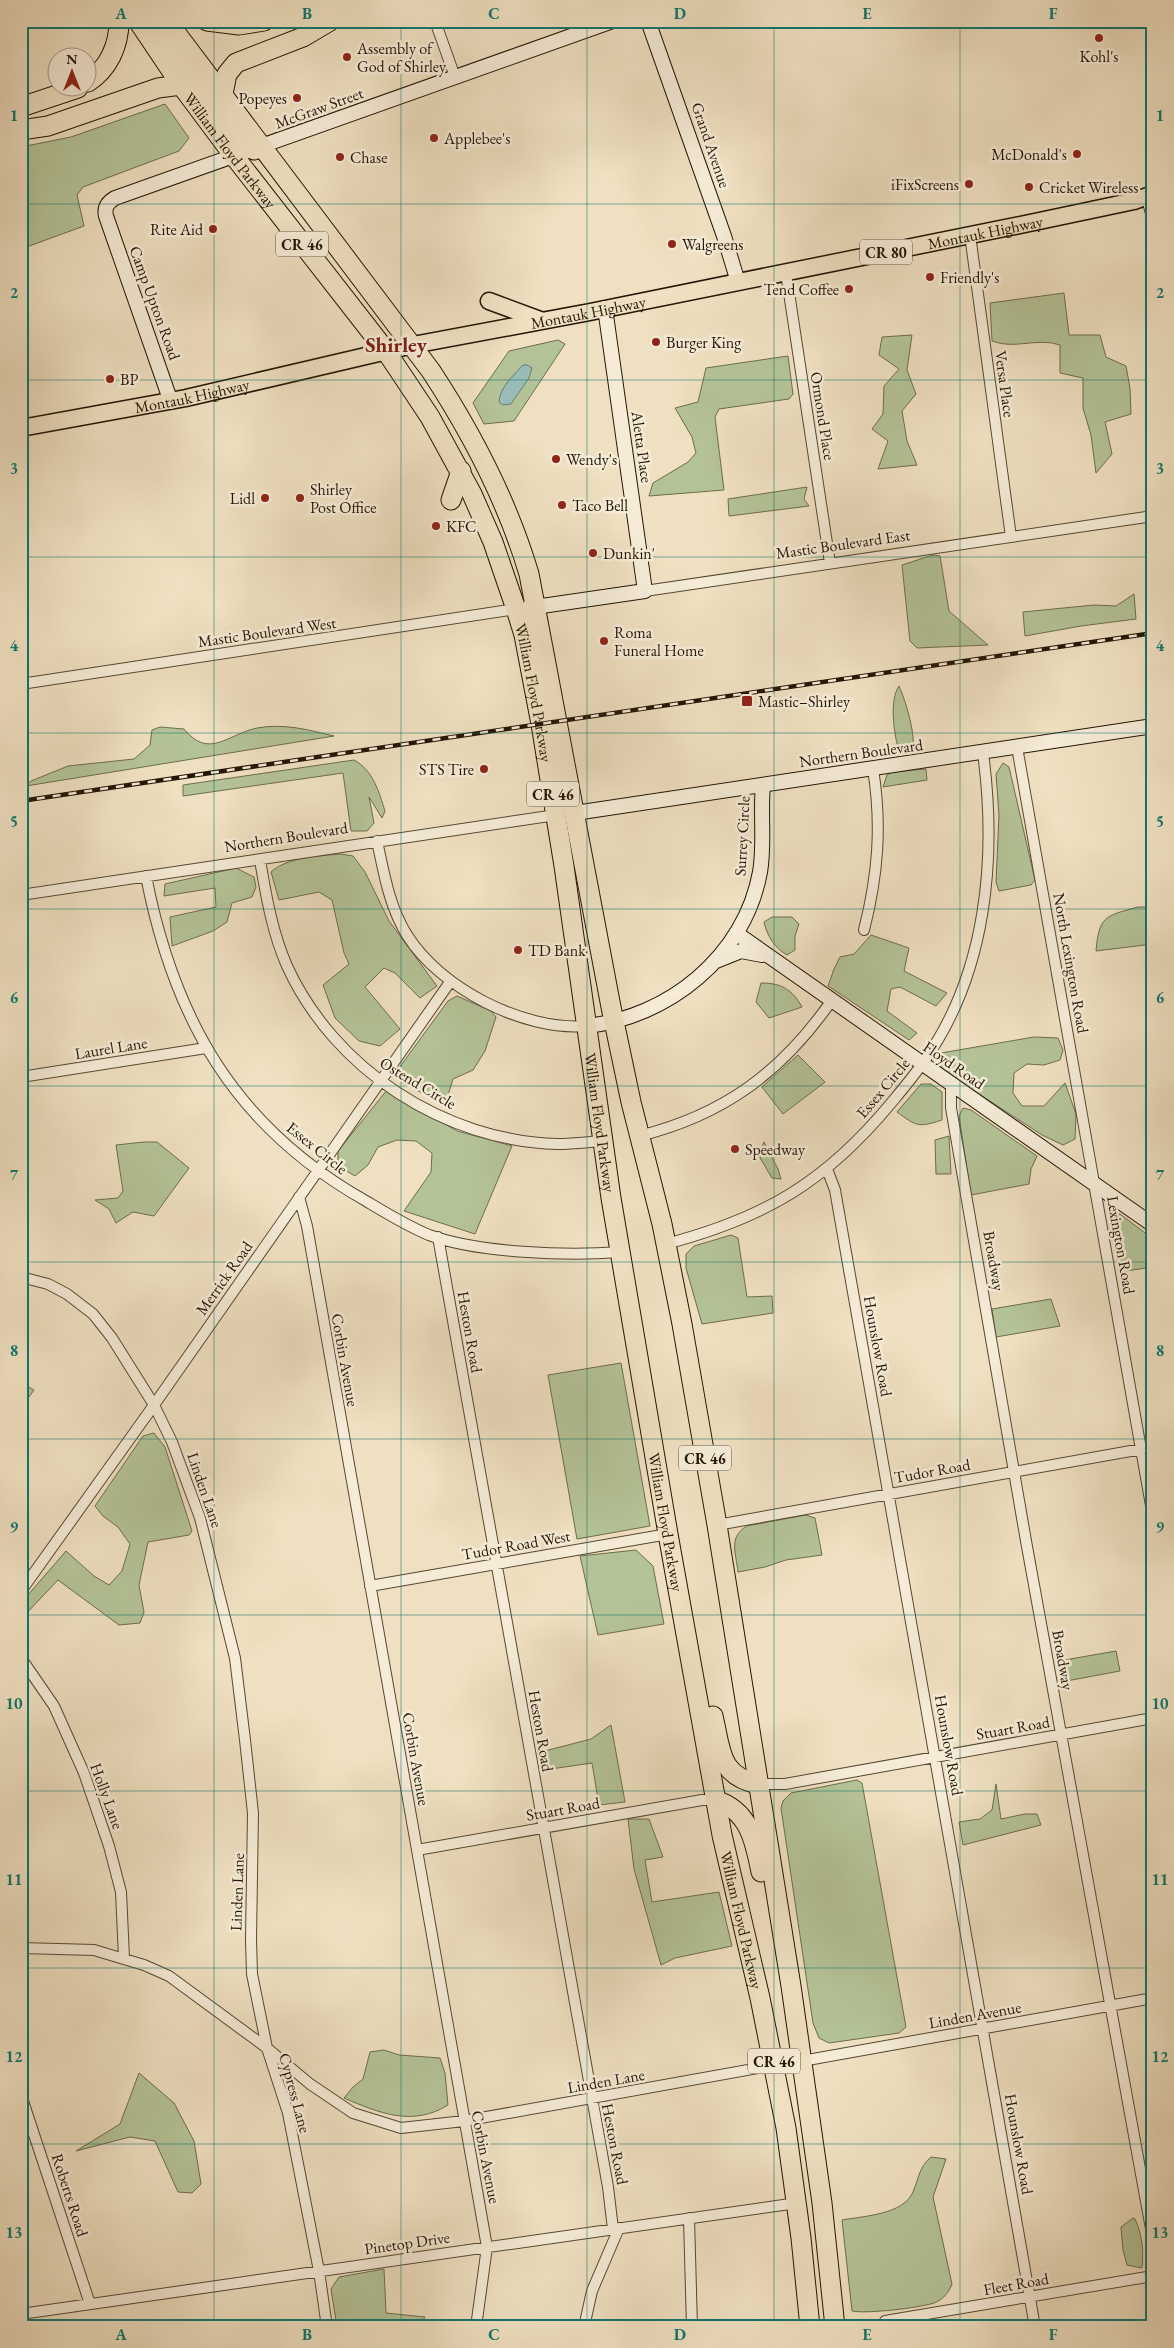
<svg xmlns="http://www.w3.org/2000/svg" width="1174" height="2348" font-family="'EB Garamond',serif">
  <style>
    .green { fill: #b4c397; stroke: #6c6c4e }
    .water { fill: #9abcb7; stroke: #6a7970 }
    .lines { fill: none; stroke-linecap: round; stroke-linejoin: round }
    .street-casing { stroke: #564834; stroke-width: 12 }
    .secondary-casing { stroke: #231505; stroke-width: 16 }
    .primary-casing { stroke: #231505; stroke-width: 19 }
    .highway-casing { stroke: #231505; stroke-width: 21 }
    .street { stroke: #f5ebd7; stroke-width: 10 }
    .secondary { stroke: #f5ebd7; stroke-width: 14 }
    .primary { stroke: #efe0c1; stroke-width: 16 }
    .highway { stroke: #efe0c1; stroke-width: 19 }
    .rail-casing { stroke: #231505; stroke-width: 4.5 }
    .rail { stroke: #f5ebd7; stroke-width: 2.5; stroke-dasharray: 8; stroke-linecap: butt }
    .grid { fill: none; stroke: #0f766e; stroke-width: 1; stroke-opacity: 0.55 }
    .poi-dot { fill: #8f2418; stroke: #f5ebd7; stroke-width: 2 }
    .labels { text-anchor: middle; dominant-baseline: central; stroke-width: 5; stroke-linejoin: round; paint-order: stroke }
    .shield { fill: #f5ebd7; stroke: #625544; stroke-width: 1 }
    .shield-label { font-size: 15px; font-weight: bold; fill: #231505 }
    .poi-label { font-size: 16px; fill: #231505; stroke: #f5ebd7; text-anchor: start }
    .street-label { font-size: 16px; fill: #231505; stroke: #f5ebd7 }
    .district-label { font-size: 21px; font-weight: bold; fill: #7a1f14; stroke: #f5ebd7 }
    .neatline { fill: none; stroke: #0f766e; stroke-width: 2 }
    .grid-label { font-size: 16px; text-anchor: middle; font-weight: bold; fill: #0f766e }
  </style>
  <rect width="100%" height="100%" fill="#efe0c1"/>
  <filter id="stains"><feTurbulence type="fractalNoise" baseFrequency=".004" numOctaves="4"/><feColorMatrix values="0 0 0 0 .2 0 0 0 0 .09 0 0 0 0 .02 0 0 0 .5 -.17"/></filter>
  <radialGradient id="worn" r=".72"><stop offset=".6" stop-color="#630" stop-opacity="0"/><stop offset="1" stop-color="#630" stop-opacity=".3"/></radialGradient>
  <path class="green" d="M 165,104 L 189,138 L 179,151 L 83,187 L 77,195 L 84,226 L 21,249 L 21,147 L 71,137 Z
    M 1064,293 L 1069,335 L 1100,335 L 1106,357 L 1126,366 L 1130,388 L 1131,414 L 1105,422 L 1112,454 L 1096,473 L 1091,435 L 1083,408 L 1083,378 L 1060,373 L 1060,345 C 1038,337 1014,350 992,341 L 990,303 Z
    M 912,335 L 907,370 L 916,394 L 902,411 L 907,441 L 917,465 L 878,469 L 888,441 L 872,429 L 883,414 L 884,386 L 899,369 L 879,355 L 882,337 Z
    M 558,340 L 565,344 L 514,421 L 484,424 L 473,403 L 509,351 Z
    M 788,356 L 793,394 L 789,399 L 719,409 L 715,417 L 724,490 L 649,496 L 653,483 L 688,462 L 696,453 L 692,437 L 675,408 L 698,402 L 706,368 Z
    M 807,487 L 804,499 L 809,506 L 729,516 L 728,499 Z
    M 933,555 L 940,556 L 949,611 L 988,645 L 917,648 L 910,641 L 902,565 Z
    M 1134,594 L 1136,619 L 1081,626 L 1025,636 L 1023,612 L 1094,605 L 1116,606 Z
    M 899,686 C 906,702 917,737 912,753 L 899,751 C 894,735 889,700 899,686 Z
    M 160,727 L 184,729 C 209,760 228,734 257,728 C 284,723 309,730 334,736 L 26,786 L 31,781 L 68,766 L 134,759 L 150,745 L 152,730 Z
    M 354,760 C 373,770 379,792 385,811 L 382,818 L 369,797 L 374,823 L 367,831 L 351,831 L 343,773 L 183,796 L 183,785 Z
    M 1003,763 L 1009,767 L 1035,880 L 1031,885 L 999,891 L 996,882 L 999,815 L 996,774 Z
    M 926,769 L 927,780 L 883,787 L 887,775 L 892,772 Z
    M 341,854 L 353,856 L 365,872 L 389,921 L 437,986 L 420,998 L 395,973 L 384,968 L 365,987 L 400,1029 L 380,1046 L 359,1041 L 335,1018 L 323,985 L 349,964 L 344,953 L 332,900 L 319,892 L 279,900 L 271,872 C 287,857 320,856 341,854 Z
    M 236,868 L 254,877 L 256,887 L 252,897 L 232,903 L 227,922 L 213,931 L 172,946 L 170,917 L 216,907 L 215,888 L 164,896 L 165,884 Z
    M 1138,907 L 1153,907 L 1153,944 L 1096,951 C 1099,916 1105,916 1138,907 Z
    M 772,917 L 792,917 L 799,924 L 795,936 L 795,950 L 787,955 C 775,948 767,936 764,922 Z
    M 871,935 L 909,948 L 904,971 L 947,993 L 936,1006 L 900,987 L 891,989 L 887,1011 L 917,1033 L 909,1040 L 828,986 L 834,969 L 840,957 L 854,954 Z
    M 761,983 C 781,983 792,989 802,1007 L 769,1018 L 756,1002 Z
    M 457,996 L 491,1011 L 496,1017 L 485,1051 L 473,1070 L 453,1079 L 445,1105 L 401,1082 L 396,1072 L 448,1001 Z
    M 1034,1037 L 1058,1038 L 1063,1050 L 1060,1060 L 1044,1065 L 1027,1064 L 1014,1073 L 1013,1093 L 1022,1106 L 1044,1106 L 1065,1083 L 1076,1114 L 1075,1139 L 1063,1145 L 1042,1135 L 939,1068 L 936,1063 L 941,1053 Z
    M 798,1055 L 825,1082 L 783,1114 L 762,1087 Z
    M 921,1084 L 931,1084 L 942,1092 L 942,1120 C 918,1128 916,1126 897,1112 Z
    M 387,1090 L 457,1131 L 512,1146 L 475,1234 L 404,1211 L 431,1172 L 432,1153 L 416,1141 L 397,1140 L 378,1147 L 368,1165 L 355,1176 L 338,1166 L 338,1151 Z
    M 963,1108 L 971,1110 L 1037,1156 L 1031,1169 L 1029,1184 L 971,1195 L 959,1116 Z
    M 949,1136 L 951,1174 L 936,1174 L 935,1140 Z
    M 144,1142 L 157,1142 L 189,1168 L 154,1216 L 133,1212 L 116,1223 L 109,1209 L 95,1200 L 118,1198 L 123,1191 L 116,1145 Z
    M 764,1142 L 778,1169 L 781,1179 L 772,1178 L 759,1156 Z
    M 1120,1214 L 1153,1239 L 1153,1267 L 1119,1272 L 1110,1224 L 1114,1215 Z
    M 731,1235 L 738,1238 L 747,1297 L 772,1296 L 773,1313 L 702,1324 L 686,1268 L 686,1254 L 694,1246 Z
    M 1051,1299 L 1060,1326 L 996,1337 L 992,1309 Z
    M 621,1363 L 650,1526 L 577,1539 L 548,1375 Z
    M 21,1383 L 34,1390 L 21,1408 Z
    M 154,1433 L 165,1447 L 192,1531 L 189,1535 L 148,1542 L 139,1585 L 144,1612 L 140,1623 L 119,1625 L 58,1580 L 21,1619 L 21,1603 L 66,1551 L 94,1576 L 109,1585 L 122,1571 L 130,1544 L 118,1527 L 103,1516 L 95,1506 L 143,1436 Z
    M 806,1515 L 815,1518 L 822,1555 L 786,1560 L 765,1567 L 738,1572 C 736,1553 728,1537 747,1526 Z
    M 636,1550 L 653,1566 L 664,1624 L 598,1635 L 580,1556 Z
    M 1116,1651 L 1120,1671 L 1061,1682 L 1059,1661 Z
    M 611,1725 L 625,1802 L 599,1805 L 592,1763 L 544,1770 L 537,1753 L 591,1739 Z
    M 857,1780 L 862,1783 L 906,2027 L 899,2033 L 829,2043 L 819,2038 L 813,2023 L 781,1808 L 783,1801 L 791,1793 Z
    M 996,1784 L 1001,1819 L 1025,1814 L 1037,1814 L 1041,1825 L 963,1845 L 959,1822 L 980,1819 L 992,1810 Z
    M 628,1819 L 649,1819 L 663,1857 L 645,1860 L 652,1902 L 719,1892 L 732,1946 L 675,1958 L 661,1965 L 634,1869 Z
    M 384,2050 L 399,2055 L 440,2058 L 445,2073 L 448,2105 C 413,2127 379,2113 344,2098 L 353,2087 L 363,2079 L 370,2052 Z
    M 139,2073 L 174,2103 L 194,2141 L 201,2184 L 192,2193 L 178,2192 L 155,2141 L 130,2137 L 76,2151 L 120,2124 Z
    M 931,2157 L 946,2159 L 933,2197 L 952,2284 C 949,2292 943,2300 934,2303 C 919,2308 867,2314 852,2311 L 842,2220 C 863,2216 903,2215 913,2192 C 919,2178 919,2167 931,2157 Z
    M 1133,2218 L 1135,2219 C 1142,2234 1144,2252 1142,2268 L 1127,2265 L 1123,2250 L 1121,2227 Z
    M 384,2269 L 386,2313 L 425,2317 L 418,2327 L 337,2327 L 331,2289 L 339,2277 Z"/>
  <path class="water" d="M 523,365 L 527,365 L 532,368 L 529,378 L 511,404 L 503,405 L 499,402 C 500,387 513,376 523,365 Z"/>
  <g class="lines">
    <g class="street-casing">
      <path id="street" d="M 435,21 L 455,77
        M 1146,195 L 1153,221
        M 970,235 L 1011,537
        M 786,273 L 830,563
        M 645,591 L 1153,516
        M 21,684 L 516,609
        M 1017,747 L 1153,1517
        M 377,841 C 384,873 389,906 407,935 C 440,988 523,1031 586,1026
        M 260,860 C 266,895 272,932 287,966 C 334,1069 444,1141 558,1144 C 573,1144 588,1142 603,1141
        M 146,876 C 174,1020 235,1127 366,1201 C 386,1213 407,1226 429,1235 C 478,1253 567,1256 620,1252
        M 21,895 L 556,815
        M 864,930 C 878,875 882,825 873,769
        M 21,1077 L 206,1048
        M 951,1084 L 951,1108 L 1026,1541 L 1153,2240
        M 639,1136 C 724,1115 782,1072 832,1000
        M 827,1169 L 835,1190 L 1035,2327
        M 299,1197 L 307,1226 L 487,2247 L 476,2327
        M 438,1237 L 608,2187 L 613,2229
        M 666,1244 C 765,1218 826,1182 892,1102 C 902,1090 913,1077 922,1064 C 987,975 997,858 983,753
        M 21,1277 L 48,1284 L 67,1294 L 93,1314 L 112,1338 L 154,1405 L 172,1442 L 200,1518 L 235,1658 L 245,1740 L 253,1813 L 251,1939 L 252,1974 L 267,2048 L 310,2084 L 353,2113 L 401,2128 L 464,2121 L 775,2065
        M 717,1525 L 1153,1447
        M 370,1586 L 668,1534
        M 21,1591 L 154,1405 L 450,982
        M 21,1658 L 54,1706 L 84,1773 L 109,1846 L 121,1892 L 124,1958
        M 759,1784 L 785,1784 L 1153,1718
        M 417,1850 L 702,1800 L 715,1800
        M 21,1948 L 94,1950 L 144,1965 L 169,1976 L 267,2048 L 288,2113 L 319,2271 L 327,2327
        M 802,2061 L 1153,1998
        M 21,2095 L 90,2304
        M 689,2218 L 692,2327
        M 21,2314 L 797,2203
        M 885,2321 L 1153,2276
        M 584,2327 L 592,2291 L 619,2228"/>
    </g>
    <g class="secondary-casing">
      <path id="secondary" d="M 648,21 L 724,236 L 738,282
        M 171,402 L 106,216 C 104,207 108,202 115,198 L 613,21
        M 528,608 L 645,591 L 605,308
        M 575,813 L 1153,726
        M 736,933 L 1153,1225
        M 716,961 L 741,951 L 762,955
        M 586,1026 C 668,1018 745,956 760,872 C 765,843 760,814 763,785"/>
    </g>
    <g class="primary-casing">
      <g id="primary">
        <path d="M 489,301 L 540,320"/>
        <path id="s1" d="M 21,428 L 186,398 L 413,345 L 590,312 L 1025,224 L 1134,201 L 1153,194"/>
      </g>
    </g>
    <g class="highway-casing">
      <g id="highway">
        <path id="s2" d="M 138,21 L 181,85 L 234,156 L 386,351 L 430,417 L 472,494 L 493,542 L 516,609 L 524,635 L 541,724 L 564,866 L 611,1198 L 668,1534 L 722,1835 L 760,1998 L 786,2128 L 801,2238 L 810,2327"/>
        <path d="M 167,21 L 431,371 C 473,435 507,500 529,574 L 611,1007 L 631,1102 L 662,1224 L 682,1324 L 717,1525 L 791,1986 L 822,2203 L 835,2327"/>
        <path d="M 207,21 L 239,25 L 264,21"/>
        <path d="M 161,35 L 241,142 L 254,150"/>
        <path d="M 88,82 C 108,69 119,46 119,21"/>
        <path d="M 223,94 L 227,74 L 236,63 L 303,37 L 330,21"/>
        <path d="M 21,107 L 78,88"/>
        <path d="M 21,130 L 48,126 L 158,88 L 181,85"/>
        <path d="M 451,500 L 461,471"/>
        <path d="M 713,1716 C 721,1750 719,1777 759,1784"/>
        <path d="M 715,1800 C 749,1810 755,1841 761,1872"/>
      </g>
    </g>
    <use href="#street" class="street"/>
    <use href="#secondary" class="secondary"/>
    <use href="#primary" class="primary"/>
    <use href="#highway" class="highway"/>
    <g class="rail-casing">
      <path id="rail" d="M 21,801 L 1153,633"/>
    </g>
    <use href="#rail" class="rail"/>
  </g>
  <path class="grid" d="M 214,21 L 214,2327M 401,21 L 401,2327M 587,21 L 587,2327M 774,21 L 774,2327M 960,21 L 960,2327M 21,204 L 1153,204M 21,380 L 1153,380M 21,557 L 1153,557M 21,733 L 1153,733M 21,909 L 1153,909M 21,1086 L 1153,1086M 21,1262 L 1153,1262M 21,1439 L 1153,1439M 21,1615 L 1153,1615M 21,1791 L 1153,1791M 21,1968 L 1153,1968M 21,2144 L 1153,2144"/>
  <g class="poi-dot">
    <circle cx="1099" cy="38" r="5"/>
    <circle cx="347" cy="57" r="5"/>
    <circle cx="297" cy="98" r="5"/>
    <circle cx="434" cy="138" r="5"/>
    <circle cx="1077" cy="154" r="5"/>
    <circle cx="340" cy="157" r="5"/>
    <circle cx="969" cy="184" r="5"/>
    <circle cx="1029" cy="187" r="5"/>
    <circle cx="213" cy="229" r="5"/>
    <circle cx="672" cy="244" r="5"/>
    <circle cx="930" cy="277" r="5"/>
    <circle cx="849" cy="289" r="5"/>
    <circle cx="656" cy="342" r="5"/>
    <circle cx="110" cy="379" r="5"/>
    <circle cx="556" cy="459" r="5"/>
    <circle cx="265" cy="498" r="5"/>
    <circle cx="300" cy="498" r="5"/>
    <circle cx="562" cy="505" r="5"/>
    <circle cx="436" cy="526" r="5"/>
    <circle cx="593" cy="553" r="5"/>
    <circle cx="604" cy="641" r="5"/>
    <rect x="741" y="695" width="12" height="12" rx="2.5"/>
    <circle cx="484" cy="769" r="5"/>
    <circle cx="518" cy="950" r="5"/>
    <circle cx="735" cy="1149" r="5"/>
  </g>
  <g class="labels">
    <g class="shield">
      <rect x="276" y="231.5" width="52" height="25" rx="4"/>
      <rect x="860" y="239.5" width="52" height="25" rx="4"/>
      <rect x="527" y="781.5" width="52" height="25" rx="4"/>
      <rect x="679" y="1445.5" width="52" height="25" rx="4"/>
      <rect x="748" y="2048.5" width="52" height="25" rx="4"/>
    </g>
    <g class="shield-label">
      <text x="302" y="244">CR 46</text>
      <text x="886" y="252">CR 80</text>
      <text x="553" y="794">CR 46</text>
      <text x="705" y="1458">CR 46</text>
      <text x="774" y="2061">CR 46</text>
    </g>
    <g class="poi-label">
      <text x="357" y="48">Assembly of<tspan x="357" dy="18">God of Shirley</tspan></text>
      <text x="1099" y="56" text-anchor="middle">Kohl's</text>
      <text x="287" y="98" text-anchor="end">Popeyes</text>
      <text x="444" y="138">Applebee's</text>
      <text x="1067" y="154" text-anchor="end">McDonald's</text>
      <text x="350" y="157">Chase</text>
      <text x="959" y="184" text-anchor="end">iFixScreens</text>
      <text x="1039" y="187">Cricket Wireless</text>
      <text x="203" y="229" text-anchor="end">Rite Aid</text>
      <text x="682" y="244">Walgreens</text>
      <text x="940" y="277">Friendly's</text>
      <text x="839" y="289" text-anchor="end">Tend Coffee</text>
      <text x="666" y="342">Burger King</text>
      <text x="120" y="379">BP</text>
      <text x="566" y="459">Wendy's</text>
      <text x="310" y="489">Shirley<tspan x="310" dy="18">Post Office</tspan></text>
      <text x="255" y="498" text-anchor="end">Lidl</text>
      <text x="572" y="505">Taco Bell</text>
      <text x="446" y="526">KFC</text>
      <text x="603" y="553">Dunkin'</text>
      <text x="614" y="632">Roma<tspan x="614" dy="18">Funeral Home</tspan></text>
      <text x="758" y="701">Mastic–Shirley</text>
      <text x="474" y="769" text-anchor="end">STS Tire</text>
      <text x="528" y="950">TD Bank</text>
      <text x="745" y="1149">Speedway</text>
    </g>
    <g class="street-label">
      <text transform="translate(319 108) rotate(-20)">McGraw Street</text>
      <text transform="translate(711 145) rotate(71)">Grand Avenue</text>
      <text stroke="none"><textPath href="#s2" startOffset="159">William Floyd Parkway</textPath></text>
      <text stroke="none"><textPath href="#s1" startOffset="984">Montauk Highway</textPath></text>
      <text transform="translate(155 303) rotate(70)">Camp Upton Road</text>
      <text stroke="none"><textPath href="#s1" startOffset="579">Montauk Highway</textPath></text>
      <text transform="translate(1005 384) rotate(82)">Versa Place</text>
      <text stroke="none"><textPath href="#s1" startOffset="174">Montauk Highway</textPath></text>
      <text transform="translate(823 416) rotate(81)">Ormond Place</text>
      <text transform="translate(642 447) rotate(82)">Aletta Place</text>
      <text transform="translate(843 544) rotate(-8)">Mastic Boulevard East</text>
      <text transform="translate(267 632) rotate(-8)">Mastic Boulevard West</text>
      <text stroke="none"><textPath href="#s2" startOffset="789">William Floyd Parkway</textPath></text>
      <text transform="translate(861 753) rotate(-8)">Northern Boulevard</text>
      <text transform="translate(742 836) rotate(-87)">Surrey Circle</text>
      <text transform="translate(286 837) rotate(-9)">Northern Boulevard</text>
      <text transform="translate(1071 963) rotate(80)">North Lexington Road</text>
      <text transform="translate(111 1048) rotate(-9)">Laurel Lane</text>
      <text transform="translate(954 1065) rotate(35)">Floyd Road</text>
      <text transform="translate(418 1083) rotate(31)">Ostend Circle</text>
      <text transform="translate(883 1088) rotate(-50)">Essex Circle</text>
      <text stroke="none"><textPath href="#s2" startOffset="1224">William Floyd Parkway</textPath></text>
      <text transform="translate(317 1148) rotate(39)">Essex Circle</text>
      <text transform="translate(1121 1245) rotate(80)">Lexington Road</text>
      <text transform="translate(994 1261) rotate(80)">Broadway</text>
      <text transform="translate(224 1278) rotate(-55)">Merrick Road</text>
      <text transform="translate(470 1332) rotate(80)">Heston Road</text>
      <text transform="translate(878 1346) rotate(80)">Hounslow Road</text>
      <text transform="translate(345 1360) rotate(80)">Corbin Avenue</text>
      <text transform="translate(932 1471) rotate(-10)">Tudor Road</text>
      <text transform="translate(205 1490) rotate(71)">Linden Lane</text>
      <text stroke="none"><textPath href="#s2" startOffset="1629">William Floyd Parkway</textPath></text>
      <text transform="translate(516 1545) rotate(-10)">Tudor Road West</text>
      <text transform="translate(1063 1660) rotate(80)">Broadway</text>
      <text transform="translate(1013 1728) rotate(-10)">Stuart Road</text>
      <text transform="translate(541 1731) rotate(80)">Heston Road</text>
      <text transform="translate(949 1745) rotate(80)">Hounslow Road</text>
      <text transform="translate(416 1759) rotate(80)">Corbin Avenue</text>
      <text transform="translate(107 1796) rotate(70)">Holly Lane</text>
      <text transform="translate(563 1809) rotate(-10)">Stuart Road</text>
      <text transform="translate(237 1892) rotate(-88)">Linden Lane</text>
      <text stroke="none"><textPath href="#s2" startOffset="2034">William Floyd Parkway</textPath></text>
      <text transform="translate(975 2015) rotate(-10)">Linden Avenue</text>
      <text transform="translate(606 2081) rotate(-10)">Linden Lane</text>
      <text transform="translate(295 2093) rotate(75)">Cypress Lane</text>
      <text transform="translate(615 2144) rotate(79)">Heston Road</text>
      <text transform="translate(1019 2144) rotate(80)">Hounslow Road</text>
      <text transform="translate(486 2157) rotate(79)">Corbin Avenue</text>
      <text transform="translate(70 2195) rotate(72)">Roberts Road</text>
      <text transform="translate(407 2243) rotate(-8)">Pinetop Drive</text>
      <text transform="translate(1016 2284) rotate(-10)">Fleet Road</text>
    </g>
    <g class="district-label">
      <text x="396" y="344">Shirley</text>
    </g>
  </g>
  <rect width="1174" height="2348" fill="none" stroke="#efe0c1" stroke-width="55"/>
  <g transform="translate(72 72)"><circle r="24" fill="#f5ebd7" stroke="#a19583"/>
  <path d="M0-4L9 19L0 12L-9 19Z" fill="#8f2418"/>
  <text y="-8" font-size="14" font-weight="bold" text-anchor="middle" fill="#231505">N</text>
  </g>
  <rect x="28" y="28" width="1118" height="2292" class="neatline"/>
  <g class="grid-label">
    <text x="121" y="19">A</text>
    <text x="307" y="19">B</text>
    <text x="494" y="19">C</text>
    <text x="680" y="19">D</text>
    <text x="867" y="19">E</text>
    <text x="1053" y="19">F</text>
    <text x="14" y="121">1</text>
    <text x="1160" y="121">1</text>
    <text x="14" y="298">2</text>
    <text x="1160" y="298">2</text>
    <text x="14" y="474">3</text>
    <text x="1160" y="474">3</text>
    <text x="14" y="651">4</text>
    <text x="1160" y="651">4</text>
    <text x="14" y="827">5</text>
    <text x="1160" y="827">5</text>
    <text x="14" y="1003">6</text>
    <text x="1160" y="1003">6</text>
    <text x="14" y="1180">7</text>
    <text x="1160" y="1180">7</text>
    <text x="14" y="1356">8</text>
    <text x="1160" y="1356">8</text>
    <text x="14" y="1532">9</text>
    <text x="1160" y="1532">9</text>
    <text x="14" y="1709">10</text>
    <text x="1160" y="1709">10</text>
    <text x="14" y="1885">11</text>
    <text x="1160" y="1885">11</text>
    <text x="14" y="2062">12</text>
    <text x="1160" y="2062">12</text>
    <text x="14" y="2238">13</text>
    <text x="1160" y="2238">13</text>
    <text x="121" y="2340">A</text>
    <text x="307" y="2340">B</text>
    <text x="494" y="2340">C</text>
    <text x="680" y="2340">D</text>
    <text x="867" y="2340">E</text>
    <text x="1053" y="2340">F</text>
  </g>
  <rect width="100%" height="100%" filter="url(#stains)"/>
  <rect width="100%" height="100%" fill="url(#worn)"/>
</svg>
